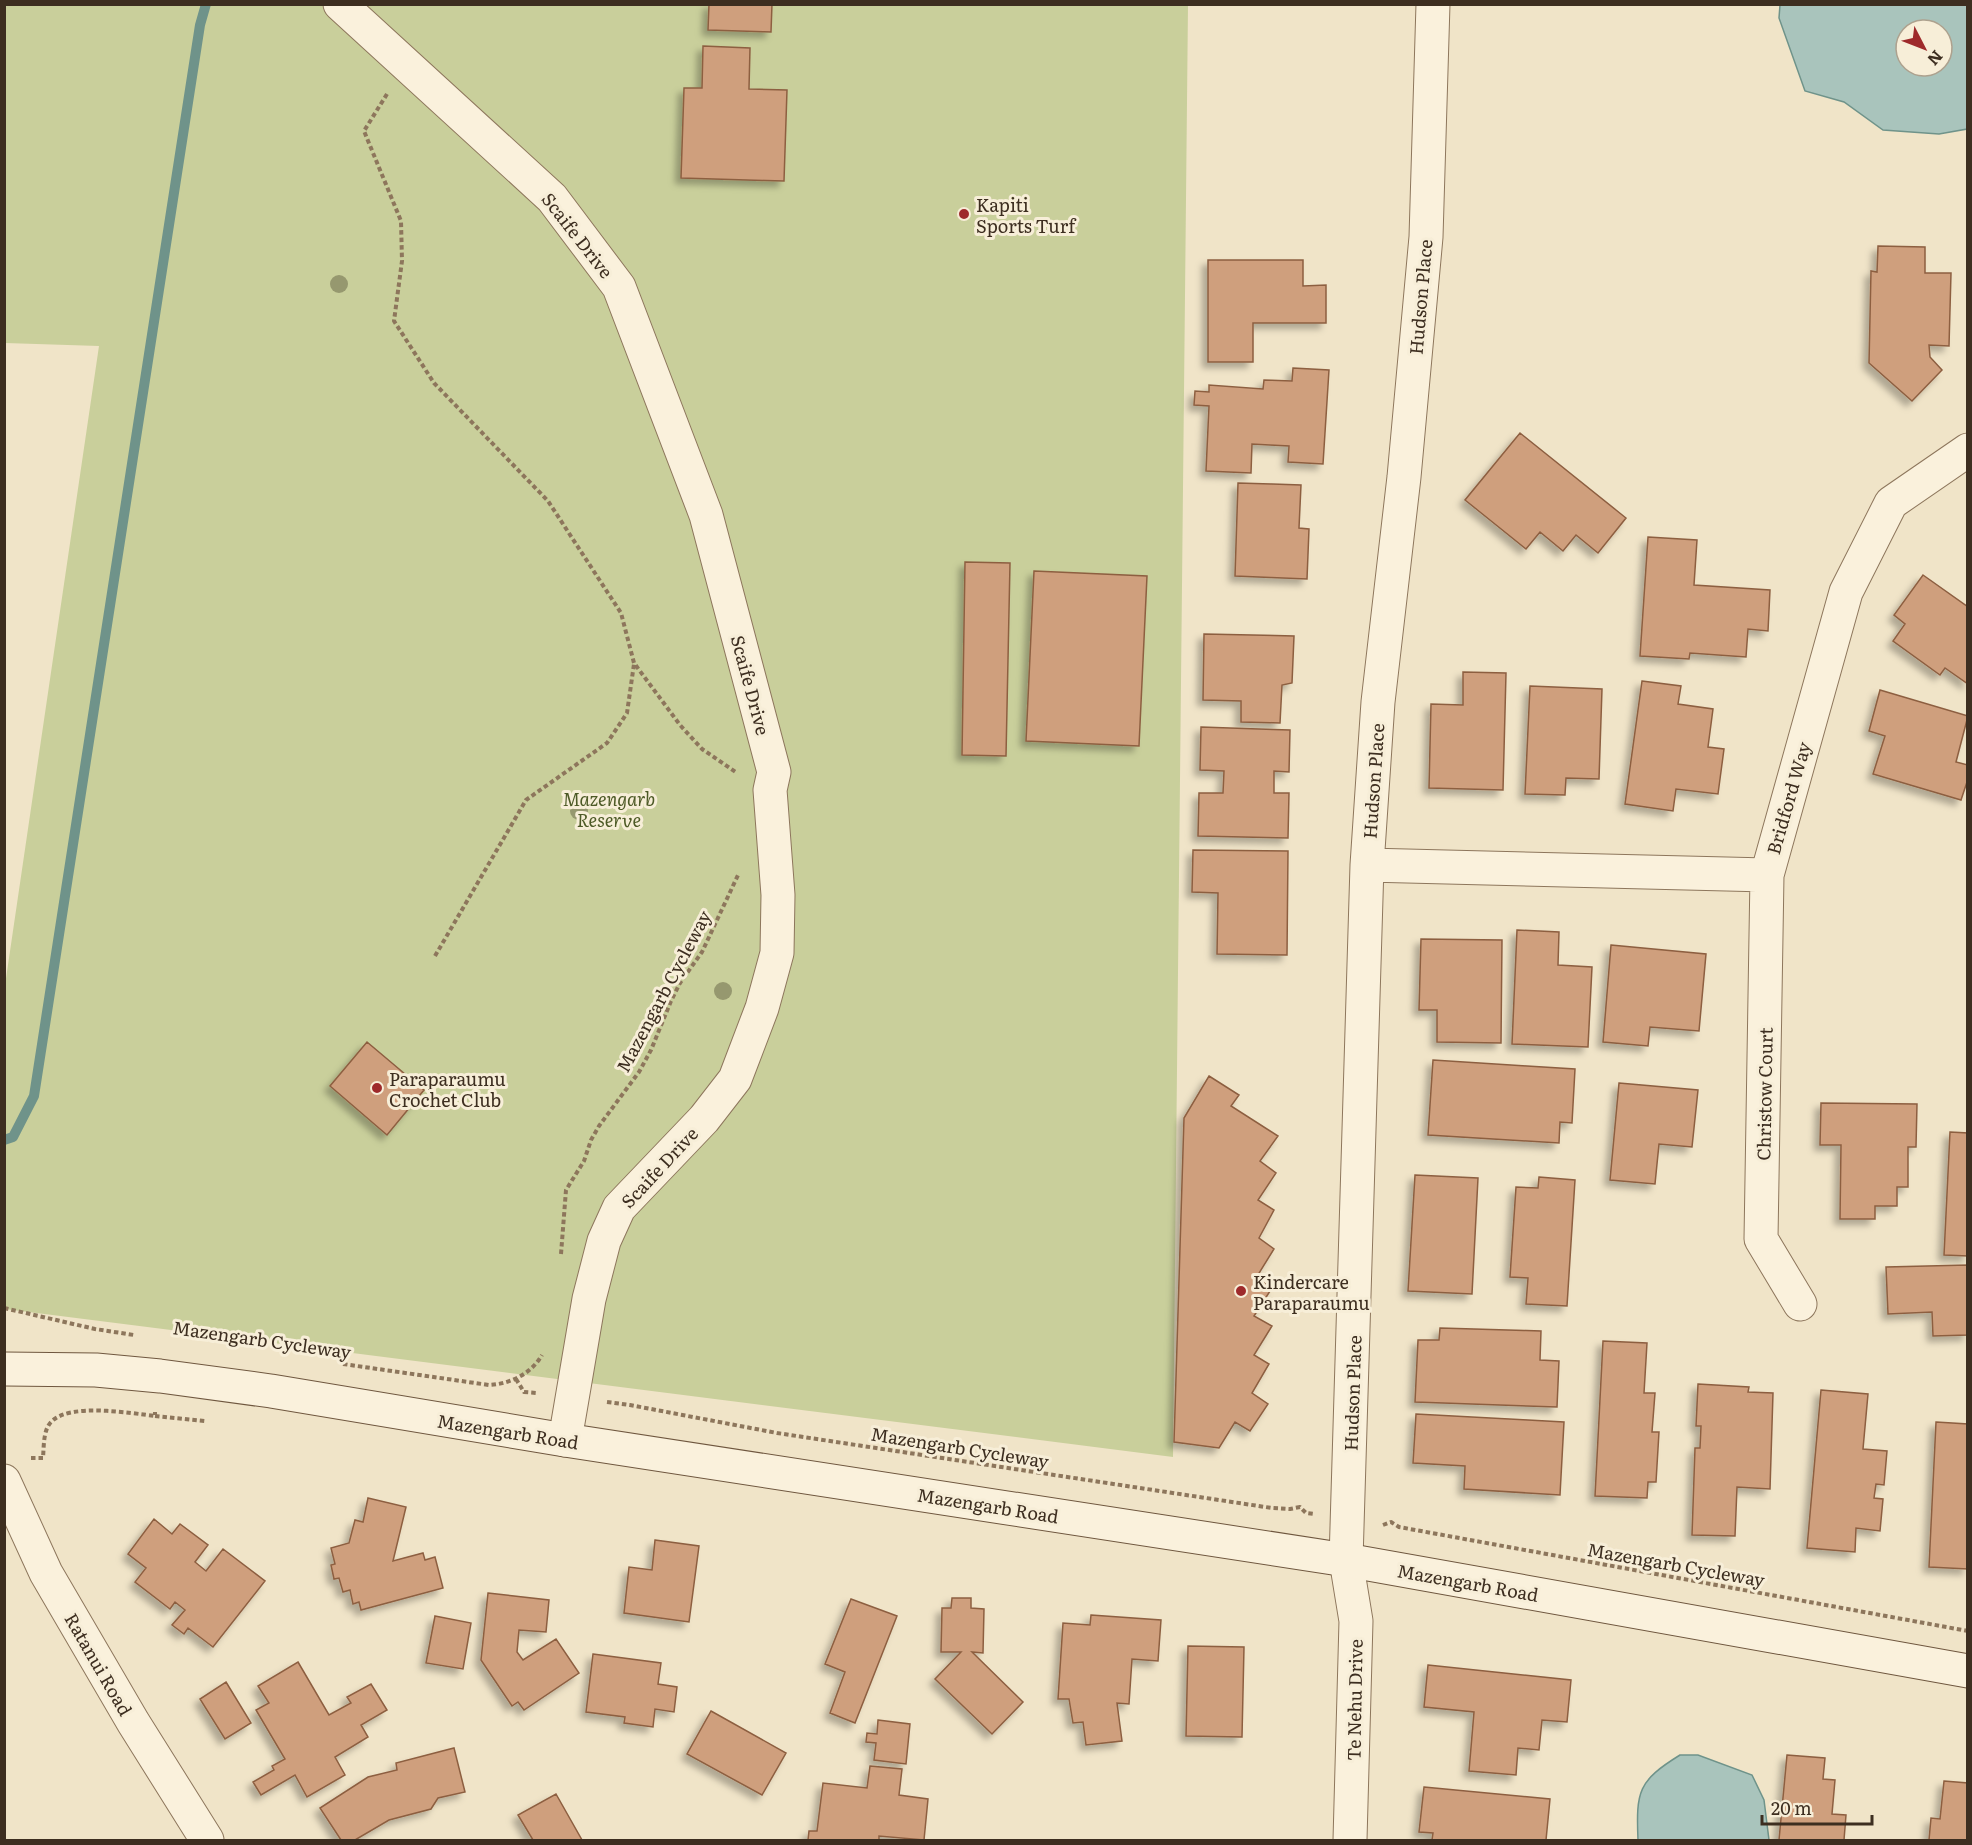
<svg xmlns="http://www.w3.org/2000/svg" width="1972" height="1845" font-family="Literata,serif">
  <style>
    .green { fill: #c9cf9b }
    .water { fill: #a9c4bc; stroke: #6f938a; stroke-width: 1.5; fill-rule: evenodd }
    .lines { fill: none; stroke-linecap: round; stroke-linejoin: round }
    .stream { stroke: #6f938a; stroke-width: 10 }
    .building { fill: #cf9f7d; stroke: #8d5f41; stroke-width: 1.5; filter: url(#shadow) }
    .minor-casing { stroke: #8d765c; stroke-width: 35 }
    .tertiary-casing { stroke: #8d765c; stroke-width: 35 }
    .secondary-casing { stroke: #6f573f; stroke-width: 35 }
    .path { stroke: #8d765c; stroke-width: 4; stroke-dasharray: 4.5 3; stroke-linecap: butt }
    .minor { stroke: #faf1dc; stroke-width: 33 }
    .tertiary { stroke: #faf1dc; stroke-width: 33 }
    .secondary { stroke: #faf1dc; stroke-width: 33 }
    .tree { fill: #96986f }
    .poi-dot { fill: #9e2a2b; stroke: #f7eed8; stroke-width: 2 }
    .labels { text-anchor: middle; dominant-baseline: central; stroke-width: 6; stroke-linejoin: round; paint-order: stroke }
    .poi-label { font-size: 18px; fill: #3d2e20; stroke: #f7eed8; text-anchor: start }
    .street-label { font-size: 18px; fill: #3d2e20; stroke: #f7eed8 }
    .park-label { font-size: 18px; font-style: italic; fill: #4d5a26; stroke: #f7eed8 }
  </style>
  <defs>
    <filter id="shadow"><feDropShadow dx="-5.5" dy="5.5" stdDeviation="3" flood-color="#0004"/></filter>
  </defs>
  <rect width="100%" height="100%" fill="#f0e4c8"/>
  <path class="green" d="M 5,5 L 1188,5 L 1173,1457 L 5,1309 L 4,992 L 99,346 L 5,343 Z"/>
  <path class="water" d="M 1780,5 L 1967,5 L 1967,129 L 1939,134 L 1883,130 L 1844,102 L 1805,91 L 1779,18 ZM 1906,30 L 1942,30 L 1942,66 L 1906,66 Z
    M 1680,1755 L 1698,1755 L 1752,1775 L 1764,1800 L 1769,1840 L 1638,1840 C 1636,1791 1638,1781 1680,1755 Z"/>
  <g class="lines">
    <path class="stream" d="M 4,1140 L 13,1137 L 34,1096 L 200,25 L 206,4"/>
  </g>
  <path class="building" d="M 709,4 L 772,4 L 771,32 L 708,30 Z
    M 703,46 L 750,48 L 749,89 L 787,90 L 784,181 L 681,178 L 684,88 L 702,88 Z
    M 1878,246 L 1925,247 L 1925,273 L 1951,273 L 1949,346 L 1929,345 L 1930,357 L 1942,370 L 1912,401 L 1869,363 L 1871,271 L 1877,272 Z
    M 1208,260 L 1303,260 L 1303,286 L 1326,285 L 1326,323 L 1253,323 L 1253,362 L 1208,362 Z
    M 1293,368 L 1329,370 L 1323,464 L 1288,462 L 1289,446 L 1252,444 L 1251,473 L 1206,471 L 1209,406 L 1194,405 L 1195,391 L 1209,392 L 1209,385 L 1263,389 L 1264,380 L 1292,381 Z
    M 1520,433 L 1626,518 L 1598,553 L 1576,535 L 1563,551 L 1540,532 L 1526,549 L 1465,500 Z
    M 1238,483 L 1301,485 L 1299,528 L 1309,529 L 1307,579 L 1235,576 Z
    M 1648,537 L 1697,540 L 1694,585 L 1770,590 L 1768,631 L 1748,629 L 1746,657 L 1690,653 L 1689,659 L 1640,656 Z
    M 965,562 L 1010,563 L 1006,756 L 962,755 Z
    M 1034,571 L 1147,576 L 1139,746 L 1026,741 Z
    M 1923,575 L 1968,607 L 1968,684 L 1945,668 L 1940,675 L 1893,641 L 1905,624 L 1894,615 Z
    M 1204,634 L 1294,636 L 1292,683 L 1282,685 L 1280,723 L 1241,722 L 1241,701 L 1203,700 Z
    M 1463,672 L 1506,673 L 1503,790 L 1429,788 L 1431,704 L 1463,705 Z
    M 1642,681 L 1681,686 L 1678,704 L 1713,709 L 1708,747 L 1724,749 L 1718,794 L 1676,789 L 1673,811 L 1625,804 Z
    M 1530,686 L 1602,689 L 1599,779 L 1566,778 L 1565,795 L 1525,794 Z
    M 1880,690 L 1968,716 L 1956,762 L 1968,765 L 1968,779 L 1961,800 L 1873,774 L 1885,736 L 1869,731 Z
    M 1201,727 L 1290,730 L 1289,772 L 1274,771 L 1274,793 L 1289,793 L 1288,838 L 1198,836 L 1199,793 L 1223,793 L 1224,771 L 1200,770 Z
    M 1193,850 L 1288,851 L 1287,955 L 1217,954 L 1218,893 L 1192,892 Z
    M 1517,930 L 1559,932 L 1558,965 L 1592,967 L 1588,1047 L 1512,1044 Z
    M 1421,939 L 1502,940 L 1501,1043 L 1437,1042 L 1437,1010 L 1419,1010 Z
    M 1611,945 L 1706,954 L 1699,1031 L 1650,1027 L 1648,1046 L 1603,1042 Z
    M 367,1042 L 424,1090 L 387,1135 L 330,1086 Z
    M 1433,1060 L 1575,1069 L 1572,1123 L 1560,1122 L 1559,1143 L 1428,1135 Z
    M 1209,1076 L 1239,1095 L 1231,1106 L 1278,1136 L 1260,1161 L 1276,1173 L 1258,1200 L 1274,1210 L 1259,1238 L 1274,1249 L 1256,1278 L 1272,1288 L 1254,1316 L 1272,1326 L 1254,1355 L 1269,1364 L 1252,1393 L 1268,1404 L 1250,1431 L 1235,1422 L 1219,1448 L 1174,1442 L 1184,1118 Z
    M 1619,1083 L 1698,1090 L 1692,1147 L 1659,1144 L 1655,1184 L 1610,1180 Z
    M 1821,1103 L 1917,1104 L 1916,1147 L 1908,1147 L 1908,1187 L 1897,1187 L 1897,1206 L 1875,1206 L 1875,1219 L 1840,1219 L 1841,1145 L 1820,1145 Z
    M 1950,1132 L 1968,1133 L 1968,1256 L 1944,1255 Z
    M 1415,1175 L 1478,1178 L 1472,1294 L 1408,1291 Z
    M 1539,1177 L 1575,1180 L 1567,1306 L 1526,1304 L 1528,1278 L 1510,1277 L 1516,1187 L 1538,1188 Z
    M 1968,1265 L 1968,1335 L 1933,1336 L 1932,1312 L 1888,1314 L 1886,1267 Z
    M 1440,1328 L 1541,1331 L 1540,1360 L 1559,1361 L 1557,1407 L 1415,1402 L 1418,1340 L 1439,1340 Z
    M 1603,1341 L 1647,1343 L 1644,1393 L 1655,1393 L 1652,1432 L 1659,1432 L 1656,1482 L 1648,1482 L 1647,1498 L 1595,1496 Z
    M 1698,1384 L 1749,1387 L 1748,1392 L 1773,1393 L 1770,1489 L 1737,1487 L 1735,1536 L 1692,1535 L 1695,1448 L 1700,1448 L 1701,1426 L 1696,1426 Z
    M 1821,1390 L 1868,1394 L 1863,1449 L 1887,1451 L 1884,1485 L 1876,1484 L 1874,1498 L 1883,1499 L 1880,1531 L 1856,1528 L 1855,1552 L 1807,1548 Z
    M 1416,1414 L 1564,1422 L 1560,1495 L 1464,1489 L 1465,1466 L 1413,1463 Z
    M 1936,1422 L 1968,1424 L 1968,1569 L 1929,1567 Z
    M 368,1498 L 406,1507 L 393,1561 L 423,1553 L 425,1560 L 435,1557 L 443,1588 L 361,1610 L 359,1602 L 353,1604 L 350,1590 L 343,1592 L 339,1578 L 334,1579 L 331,1565 L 335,1564 L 331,1548 L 349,1543 L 355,1520 L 363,1522 Z
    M 154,1519 L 172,1534 L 180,1524 L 208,1545 L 195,1562 L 206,1571 L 223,1549 L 265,1581 L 213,1647 L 188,1628 L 184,1634 L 172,1625 L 185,1610 L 175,1602 L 170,1609 L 135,1582 L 146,1568 L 128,1554 Z
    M 655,1540 L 699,1546 L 689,1622 L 624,1613 L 629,1567 L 652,1570 Z
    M 488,1593 L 549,1600 L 546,1632 L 519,1630 L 517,1652 L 523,1660 L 556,1639 L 579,1673 L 524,1710 L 518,1702 L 512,1706 L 481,1660 Z
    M 952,1598 L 971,1598 L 971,1608 L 984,1609 L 983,1653 L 972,1652 L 1023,1702 L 992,1734 L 935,1679 L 961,1652 L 941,1652 L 942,1608 L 951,1608 Z
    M 851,1599 L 897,1616 L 855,1723 L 830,1713 L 845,1672 L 825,1664 Z
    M 1091,1615 L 1161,1620 L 1158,1661 L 1132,1659 L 1129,1704 L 1117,1703 L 1122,1741 L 1086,1745 L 1083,1722 L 1073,1723 L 1069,1699 L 1058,1699 L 1063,1623 L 1090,1625 Z
    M 435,1616 L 471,1623 L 463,1669 L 426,1663 Z
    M 1188,1646 L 1244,1647 L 1242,1737 L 1186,1736 Z
    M 593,1654 L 661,1663 L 658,1684 L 677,1687 L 674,1712 L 655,1709 L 653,1727 L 624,1723 L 625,1717 L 586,1712 Z
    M 298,1662 L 329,1715 L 351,1703 L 347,1697 L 371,1684 L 387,1710 L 361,1725 L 368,1737 L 335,1757 L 345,1775 L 307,1797 L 295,1775 L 261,1795 L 253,1782 L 274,1770 L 272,1766 L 285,1759 L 256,1710 L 269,1703 L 258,1686 Z
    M 1428,1665 L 1571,1680 L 1567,1722 L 1542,1720 L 1539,1750 L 1518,1748 L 1516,1775 L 1469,1771 L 1474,1712 L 1424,1707 Z
    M 226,1682 L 251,1723 L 225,1739 L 200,1699 Z
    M 711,1711 L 786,1753 L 762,1795 L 687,1754 Z
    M 878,1720 L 910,1724 L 906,1764 L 874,1760 L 876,1743 L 866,1742 L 867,1733 L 877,1734 Z
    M 454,1748 L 465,1792 L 438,1798 L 431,1809 L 389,1820 L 355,1840 L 341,1840 L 320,1808 L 368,1777 L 397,1770 L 396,1763 Z
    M 1787,1755 L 1825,1758 L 1823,1779 L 1835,1780 L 1832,1814 L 1846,1815 L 1844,1840 L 1779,1840 Z
    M 870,1766 L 902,1769 L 899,1795 L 928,1799 L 924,1840 L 879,1836 L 879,1840 L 808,1840 L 809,1831 L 817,1831 L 823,1783 L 867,1788 Z
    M 1944,1781 L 1968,1783 L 1968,1840 L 1929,1840 L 1931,1818 L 1940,1819 Z
    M 1424,1787 L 1550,1799 L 1546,1840 L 1432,1840 L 1433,1833 L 1419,1832 Z
    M 556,1794 L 582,1840 L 533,1840 L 518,1815 Z"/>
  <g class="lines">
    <g class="minor-casing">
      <path id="minor" d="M 340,4 L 552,198 L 619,287 L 706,515 L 774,772 L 770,790 L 778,895 L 777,953 L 762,1008 L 735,1079 L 704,1119 L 619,1208 L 604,1241 L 589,1299 L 565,1440
        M 1367,865 L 1767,875 L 1846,592 L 1891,503 L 1968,450
        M 1767,875 L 1761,1239 L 1800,1304
        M 1350,1840 L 1356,1621 L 1346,1560 L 1367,865 L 1378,702 L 1404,477 L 1426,237 L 1433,4"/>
    </g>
    <g class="tertiary-casing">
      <path id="tertiary" d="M 4,1481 L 46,1573 L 133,1722 L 207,1840"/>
    </g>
    <g class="secondary-casing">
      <path id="secondary" d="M 5,1369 L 96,1370 L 160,1376 L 271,1391 L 565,1440 L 1346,1560 L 1968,1671"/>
    </g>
    <path class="path" d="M 387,94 L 364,131 L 401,221 L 402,261 L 394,321 L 434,383 L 548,501 L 621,613 L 634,663 L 680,725 L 702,749 L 737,773
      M 435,956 L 526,800 L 607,743 L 627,713 L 634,664
      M 561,1254 L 566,1190 L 584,1161 L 591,1140 L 599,1126 L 639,1072 L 651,1050 L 671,1001 L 680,983 L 702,952 L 739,873
      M 4,1308 L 95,1329 L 134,1335
      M 343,1364 L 489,1385 C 510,1384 531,1374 542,1355
      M 516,1379 L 524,1392 L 537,1393
      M 607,1402 L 630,1405 L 777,1433 L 1272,1508 L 1290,1509 L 1300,1507 L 1306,1513 L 1314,1514
      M 155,1416 L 205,1421
      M 31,1458 L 43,1458 C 44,1446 43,1429 52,1421 C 71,1403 130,1413 155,1416 L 155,1412
      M 1383,1525 L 1391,1522 L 1399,1527 L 1968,1631"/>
    <use href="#minor" class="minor"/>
    <use href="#tertiary" class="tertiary"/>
    <use href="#secondary" class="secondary"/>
  </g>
  <g class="tree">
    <circle cx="339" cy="284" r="9"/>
    <circle cx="579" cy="811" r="9"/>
    <circle cx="723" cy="991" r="9"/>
  </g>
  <g class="poi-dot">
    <circle cx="964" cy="214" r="6"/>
    <circle cx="377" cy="1088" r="6"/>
    <circle cx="1241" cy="1291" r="6"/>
  </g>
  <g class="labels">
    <g class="poi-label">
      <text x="976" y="204">Kapiti<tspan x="976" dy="21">Sports Turf</tspan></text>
      <text x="389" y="1078">Paraparaumu<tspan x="389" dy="21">Crochet Club</tspan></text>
      <text x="1253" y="1281">Kindercare<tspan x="1253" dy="21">Paraparaumu</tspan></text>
    </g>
    <g class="street-label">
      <text transform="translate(578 235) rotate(52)">Scaife Drive</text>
      <text transform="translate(1420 297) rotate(-85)">Hudson Place</text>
      <text transform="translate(751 685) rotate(75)">Scaife Drive</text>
      <text transform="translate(1373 781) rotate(-86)">Hudson Place</text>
      <text transform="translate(1788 798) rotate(-74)">Bridford Way</text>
      <text transform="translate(663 991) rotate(-62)">Mazengarb Cycleway</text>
      <text transform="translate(1764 1094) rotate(-89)">Christow Court</text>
      <text transform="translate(659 1167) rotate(-47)">Scaife Drive</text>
      <text transform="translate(262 1339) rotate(8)">Mazengarb Cycleway</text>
      <text transform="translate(1352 1393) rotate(-88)">Hudson Place</text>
      <text transform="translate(508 1431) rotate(9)">Mazengarb Road</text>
      <text transform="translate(960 1447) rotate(9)">Mazengarb Cycleway</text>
      <text transform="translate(988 1505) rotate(9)">Mazengarb Road</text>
      <text transform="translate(1676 1564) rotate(10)">Mazengarb Cycleway</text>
      <text transform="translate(1468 1582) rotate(10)">Mazengarb Road</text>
      <text transform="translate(99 1664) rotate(60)">Ratanui Road</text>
      <text transform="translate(1354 1700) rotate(-89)">Te Nehu Drive</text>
    </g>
    <g class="park-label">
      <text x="609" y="798">Mazengarb<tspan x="609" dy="21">Reserve</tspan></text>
    </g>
  </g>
  <rect width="1972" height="1845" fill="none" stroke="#3d2e20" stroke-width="12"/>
  <g transform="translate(1924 48) rotate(132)"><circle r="28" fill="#f7eed8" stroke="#ada18e" stroke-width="1.5"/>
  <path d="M0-4.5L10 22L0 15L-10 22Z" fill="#9e2a2b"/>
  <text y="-9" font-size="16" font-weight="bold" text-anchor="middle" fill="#3d2e20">N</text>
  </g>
  <path d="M1762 1815v9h110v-9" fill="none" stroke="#3d2e20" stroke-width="3"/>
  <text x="1771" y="1815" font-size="18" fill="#3d2e20" stroke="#f7eed8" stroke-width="4.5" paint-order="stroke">20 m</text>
</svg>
